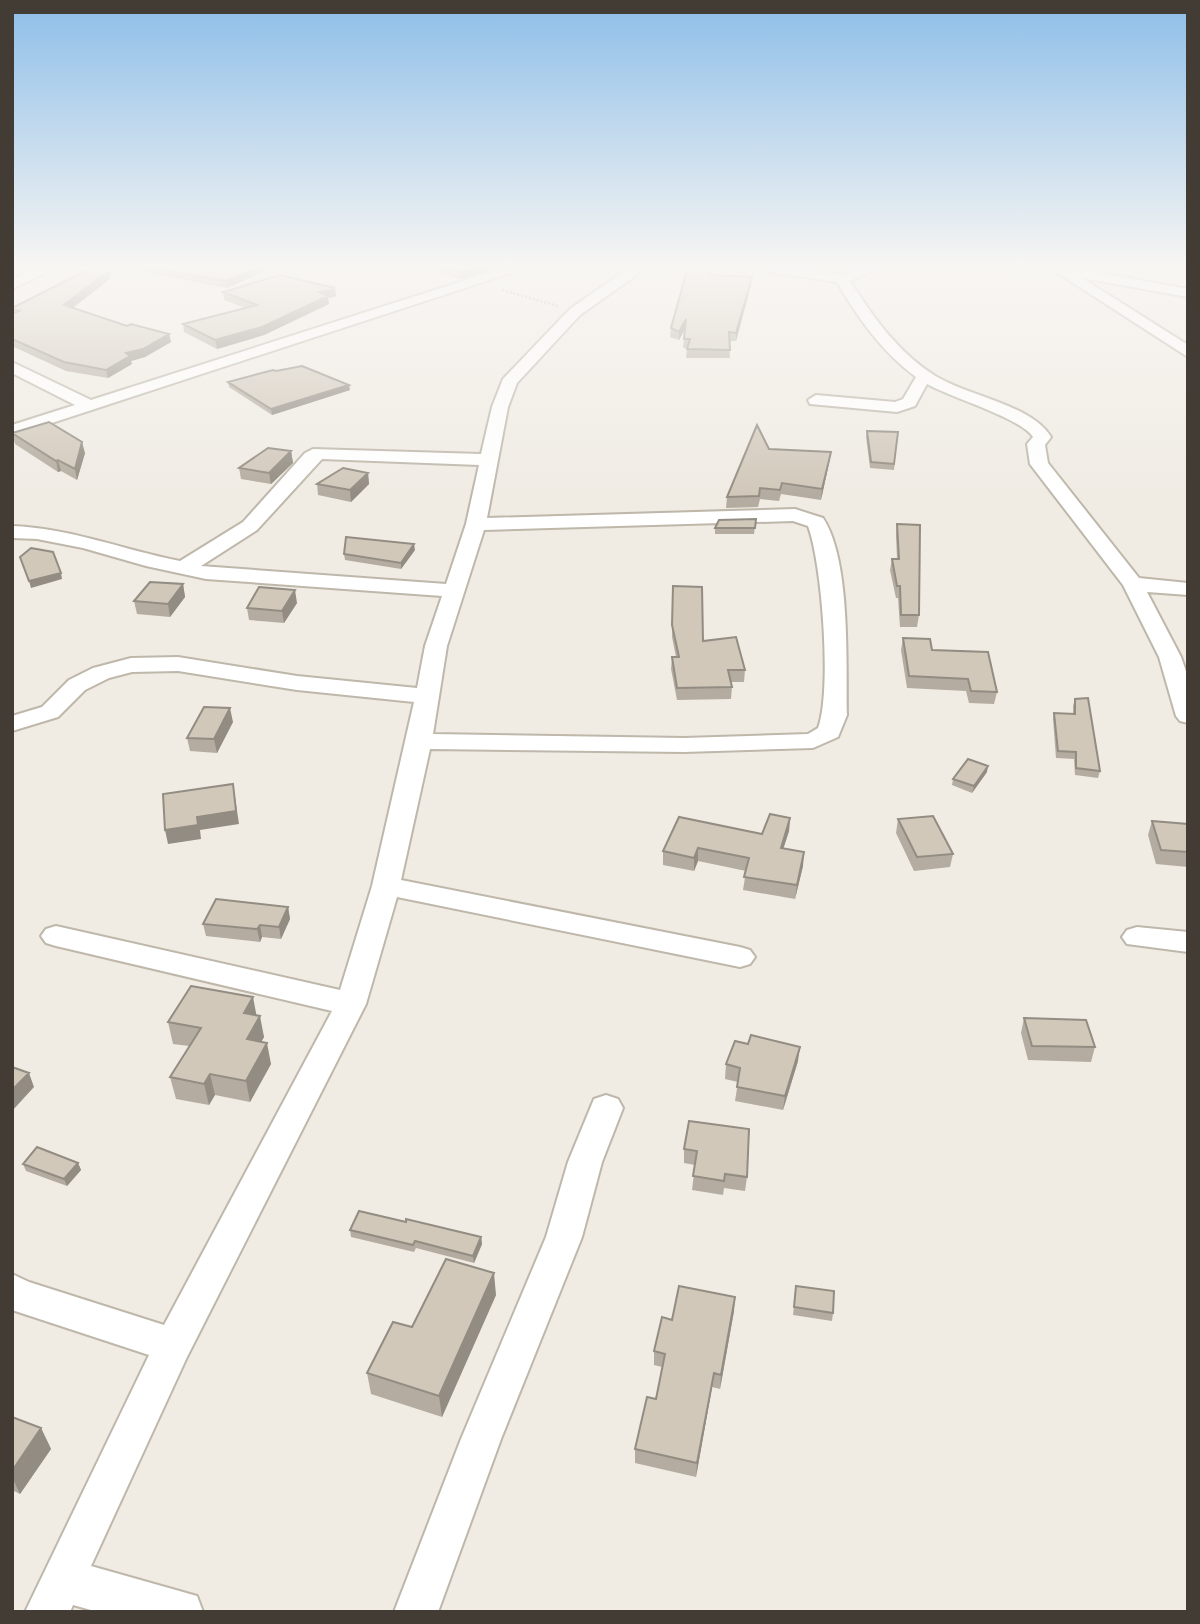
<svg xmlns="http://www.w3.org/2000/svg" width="1200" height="1624" font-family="'Work Sans',sans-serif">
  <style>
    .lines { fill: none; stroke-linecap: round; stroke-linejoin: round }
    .minor-casing { stroke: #beb7aa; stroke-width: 4 }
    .path { stroke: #bbaf9a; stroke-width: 2.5; stroke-dasharray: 2 2; stroke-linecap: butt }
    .minor { fill: #fff; fill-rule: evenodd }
    .wall { fill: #b4aca0 }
    .shaded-wall { fill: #928c82 }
    .building { fill: #d1c8ba; stroke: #928c82; stroke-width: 2 }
  </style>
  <rect width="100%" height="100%" fill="#f0ece4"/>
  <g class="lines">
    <g class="minor-casing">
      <path id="minor" d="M 41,266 L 60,266 L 12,289 L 12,280 Z
        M 510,266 L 532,266 L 12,436 L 12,425 L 75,405 L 12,373 L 12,362 L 91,400 Z
        M 632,266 L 649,266 L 580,315 L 517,383 L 508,407 L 487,518 L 795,509 L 823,518 C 851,560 846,664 847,715 L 838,737 L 813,748 L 684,752 L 430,749 L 401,880 L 740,947 L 750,950 L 755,957 L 750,964 L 740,967 L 397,897 L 366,1004 L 187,1357 L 91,1566 L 197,1596 L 203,1612 L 98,1612 L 73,1605 L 70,1612 L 25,1612 L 149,1355 L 12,1310 L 12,1274 L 29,1282 L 164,1325 L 332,1011 L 56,946 L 46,943 L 41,936 L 46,929 L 56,926 L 340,990 L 372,886 L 414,702 L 297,690 L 178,671 L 132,672 L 109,678 L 85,690 L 58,717 L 12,731 L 12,716 L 42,707 L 69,680 L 93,668 L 131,658 L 178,657 L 297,676 L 417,688 L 425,646 L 442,596 L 206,579 L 146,566 L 83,548 L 37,539 L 12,538 L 12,526 C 70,528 124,550 180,561 L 243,522 L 305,453 L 313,449 L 481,454 L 492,407 L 503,379 L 570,309 ZM 322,459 L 479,465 L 466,524 L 446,584 L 201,566 L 257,530 ZM 793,521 L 808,526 C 822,563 832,691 818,728 L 808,734 L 684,738 L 433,734 L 447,646 L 484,530 Z
        M 750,266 L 786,266 L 841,275 L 861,266 L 881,266 L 850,281 C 873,317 899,354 937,377 C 971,397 1032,405 1051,437 L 1045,445 L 1048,463 L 1139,578 L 1188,583 L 1188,595 L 1147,592 L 1181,657 L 1188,677 L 1188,723 L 1180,721 L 1176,716 L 1159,657 L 1123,585 L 1030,464 L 1027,444 L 1033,437 C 1021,418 952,398 927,384 L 915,406 L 897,412 L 810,404 L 808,400 L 816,395 L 895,402 L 903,399 L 916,377 C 882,352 858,318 837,282 L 757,270 Z
        M 1047,266 L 1068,267 L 1188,289 L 1188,297 L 1082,278 L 1188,345 L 1188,357 Z
        M 1137,927 L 1188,932 L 1188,952 L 1127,944 L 1122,937 L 1127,930 Z
        M 606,1095 L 618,1099 L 623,1108 L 602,1162 L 582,1237 L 501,1439 L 438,1612 L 394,1612 L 461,1439 L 546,1237 L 568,1162 L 594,1099 Z"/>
    </g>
    <path class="path" d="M 502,290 L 558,306"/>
    <use href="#minor" class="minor"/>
  </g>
  <path class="wall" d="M 116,266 L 273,266 L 273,267 L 227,288 Z
    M 421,266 L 507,266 L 460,279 Z
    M 713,275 L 751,285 L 736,341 L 729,341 L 730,358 L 686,358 L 687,348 L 683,348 L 685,329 L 679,340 L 670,337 L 671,328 Z
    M 111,278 L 73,308 L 127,326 L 169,334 L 171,342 L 145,357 L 131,361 L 132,364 L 108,378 L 66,371 L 14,347 L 12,348 L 12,308 Z
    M 223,292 L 336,296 L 328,298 L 329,304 L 264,335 L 217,349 L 184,332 L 183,324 L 245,308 L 224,300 Z
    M 276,371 L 350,390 L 272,415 L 229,387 L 228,382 Z
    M 867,431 L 898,432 L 894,470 L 870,468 L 866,437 Z
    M 12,433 L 85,453 L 77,480 L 61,471 L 58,472 L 15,444 Z
    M 769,449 L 831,452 L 829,463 L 821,500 L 781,494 L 779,501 L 760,499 L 758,507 L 726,508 L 727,497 Z
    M 291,451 L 293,463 L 271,484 L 241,479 L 239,468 Z
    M 368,473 L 369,484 L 351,502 L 318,495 L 317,484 Z
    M 756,519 L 754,534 L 715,534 L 715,528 Z
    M 897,524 L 919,615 L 917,627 L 900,627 L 898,598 L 896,598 L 890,570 L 892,559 L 897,559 L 896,535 Z
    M 415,550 L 401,569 L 345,560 L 344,554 Z
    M 183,584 L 185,597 L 170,617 L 137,614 L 134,601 Z
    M 673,586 L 703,641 L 745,670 L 744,682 L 731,682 L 732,687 L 731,699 L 677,700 L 671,669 L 672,657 L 676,657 L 672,637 Z
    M 297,603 L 284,623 L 249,620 L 247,608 Z
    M 903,638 L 932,650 L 997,692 L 994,704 L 969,703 L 966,691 L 907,688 L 901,650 Z
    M 1075,699 L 1100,771 L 1098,778 L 1075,775 L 1074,759 L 1056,758 L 1053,719 L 1054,713 L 1073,714 L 1073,706 Z
    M 233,722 L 217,753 L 190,751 L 187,738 Z
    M 987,772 L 972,793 L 952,785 L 953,779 Z
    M 790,818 L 789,831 L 783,849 L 803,866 L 795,899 L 743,890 L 746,871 L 698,861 L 694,871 L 663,865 L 663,851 L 762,834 Z
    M 898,819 L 953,854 L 950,867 L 914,871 L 896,833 Z
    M 1152,821 L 1188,824 L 1188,867 L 1156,864 L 1148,835 Z
    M 288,907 L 290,919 L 281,939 L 262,937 L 260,942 L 206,936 L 203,924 Z
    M 256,1015 L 264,1037 L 261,1042 L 271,1064 L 250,1102 L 215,1095 L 209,1105 L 176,1099 L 170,1077 L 189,1046 L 173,1044 L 168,1022 Z
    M 1024,1018 L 1095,1047 L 1091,1062 L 1028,1060 L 1021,1033 Z
    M 798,1061 L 783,1110 L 735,1101 L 738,1082 L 725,1079 L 726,1064 Z
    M 689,1121 L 747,1177 L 745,1191 L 724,1188 L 723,1195 L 692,1190 L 695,1165 L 684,1163 L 684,1149 Z
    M 78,1163 L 81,1170 L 67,1186 L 26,1171 L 23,1164 Z
    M 406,1222 L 481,1237 L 482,1244 L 474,1263 L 416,1248 L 414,1252 L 351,1237 L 350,1230 Z
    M 796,1286 L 833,1313 L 832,1321 L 793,1315 Z
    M 496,1295 L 442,1417 L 371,1394 L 367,1373 L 412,1327 Z
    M 734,1311 L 720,1389 L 712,1387 L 696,1477 L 635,1463 L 635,1449 L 656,1399 L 662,1367 L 654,1365 L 654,1351 L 672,1320 Z
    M 12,1417 L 41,1428 L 51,1449 L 20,1494 L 14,1491 L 12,1494 Z"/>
  <path class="shaded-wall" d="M 260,266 L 273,266 L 273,267 L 227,288 L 226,281 Z
    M 481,266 L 507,266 L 460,279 L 460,272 Z
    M 109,271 L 111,278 L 66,313 L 64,305 Z
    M 752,277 L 751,285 L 736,341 L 736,333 Z
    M 335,288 L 336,296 L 328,298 L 329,304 L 264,335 L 217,349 L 215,340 L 319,292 Z
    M 686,319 L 686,327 L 679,340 L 679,332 Z
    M 169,334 L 171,342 L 145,357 L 131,361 L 132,364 L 108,378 L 106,370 L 126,353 Z
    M 349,385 L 350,390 L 272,415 L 271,409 Z
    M 82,442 L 85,453 L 77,480 L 75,469 Z
    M 291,451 L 293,463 L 271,484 L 269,473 Z
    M 831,452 L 829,463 L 821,500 L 822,489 Z
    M 58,460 L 61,471 L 58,472 L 56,461 Z
    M 368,473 L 369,484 L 351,502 L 350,490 Z
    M 414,544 L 415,550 L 401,569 L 401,563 Z
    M 61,573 L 62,579 L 31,588 L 29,581 Z
    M 183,584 L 185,597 L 170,617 L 168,604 Z
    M 295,590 L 297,603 L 284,623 L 282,611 Z
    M 230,708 L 233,722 L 217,753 L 214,739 Z
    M 988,766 L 987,772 L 972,793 L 974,786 Z
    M 233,784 L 239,824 L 200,830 L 201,839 L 168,844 L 165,830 L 197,817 Z
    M 790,818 L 789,831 L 779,862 L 781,848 Z
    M 698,848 L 698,861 L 694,871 L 694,858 Z
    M 804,852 L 803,866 L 795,899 L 797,885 Z
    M 288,907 L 290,919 L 281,939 L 279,927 Z
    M 260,925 L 262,937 L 260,942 L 257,929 Z
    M 253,997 L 257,1018 L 244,1013 Z
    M 260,1016 L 264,1037 L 251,1060 L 247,1039 Z
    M 267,1043 L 271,1064 L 250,1102 L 246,1081 Z
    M 800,1047 L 798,1061 L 783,1110 L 785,1096 Z
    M 29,1073 L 34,1087 L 12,1111 L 12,1090 Z
    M 210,1074 L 215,1095 L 209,1105 L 204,1084 Z
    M 78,1163 L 81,1170 L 67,1186 L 64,1179 Z
    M 481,1237 L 482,1244 L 474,1263 L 473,1256 Z
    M 494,1273 L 496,1295 L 442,1417 L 439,1396 Z
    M 735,1297 L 734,1311 L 720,1389 L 721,1375 Z
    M 714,1373 L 712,1387 L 696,1477 L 697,1463 Z
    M 41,1428 L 51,1449 L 20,1494 L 12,1477 L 12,1471 Z"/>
  <path class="building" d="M 95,266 L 106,266 L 109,271 L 64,305 L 127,326 L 131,324 L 169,334 L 143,349 L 126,353 L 130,356 L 106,370 L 64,362 L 12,339 L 12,314 L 19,311 L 12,310 L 12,308 Z
    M 145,266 L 260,266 L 226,281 Z
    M 442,266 L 481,266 L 460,272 Z
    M 688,266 L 714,267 L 709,275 L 752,277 L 736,333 L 729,332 L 730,350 L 687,349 L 690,339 L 684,339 L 686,319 L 679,332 L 671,328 Z
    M 280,275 L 335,288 L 319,292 L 328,296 L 262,327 L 215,340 L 183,324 L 257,305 L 223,292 Z
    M 302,366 L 349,385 L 271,409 L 228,382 L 273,370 L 276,371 Z
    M 49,422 L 82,442 L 75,469 L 58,460 L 56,461 L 12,433 Z
    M 757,425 L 769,449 L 831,452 L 822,489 L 782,483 L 780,490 L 760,488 L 759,496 L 727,497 Z
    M 867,431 L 898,432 L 894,464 L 871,462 Z
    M 268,448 L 291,451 L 269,473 L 239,468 Z
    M 343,468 L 368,473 L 350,490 L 317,484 Z
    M 756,519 L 755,528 L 715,528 L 719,520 Z
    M 897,524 L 920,525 L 919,615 L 901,615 L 900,586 L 897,586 L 892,559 L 899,559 Z
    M 346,537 L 414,544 L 401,563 L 344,554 Z
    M 31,548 L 53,552 L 61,573 L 29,581 L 20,557 Z
    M 150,582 L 183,584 L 168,604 L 134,601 Z
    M 673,586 L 702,587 L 703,641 L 736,637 L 745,670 L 728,670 L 732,687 L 677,688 L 672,657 L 679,657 L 672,625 Z
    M 259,587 L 295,590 L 282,611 L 247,608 Z
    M 903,638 L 930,639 L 932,650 L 988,652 L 997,692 L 971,691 L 968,679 L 909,676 Z
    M 1088,698 L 1100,771 L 1076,768 L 1076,752 L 1058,751 L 1054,713 L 1075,714 L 1075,699 Z
    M 204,707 L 230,708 L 214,739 L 187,738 Z
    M 968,759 L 988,766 L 974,786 L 953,779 Z
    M 233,784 L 236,811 L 197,817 L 198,825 L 165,830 L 163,794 Z
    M 770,814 L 790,818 L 781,848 L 804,852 L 797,885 L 744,877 L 749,858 L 698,848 L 694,858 L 663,851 L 679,817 L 762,834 Z
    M 933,816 L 953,854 L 917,857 L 898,819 Z
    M 1152,821 L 1188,824 L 1188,852 L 1161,850 Z
    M 216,899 L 288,907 L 279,927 L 260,925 L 257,929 L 203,924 Z
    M 191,986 L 253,997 L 244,1013 L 260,1016 L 247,1039 L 267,1043 L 246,1081 L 210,1074 L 204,1084 L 170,1077 L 201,1028 L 168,1022 Z
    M 1024,1018 L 1086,1020 L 1095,1047 L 1032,1046 Z
    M 751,1035 L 800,1047 L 785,1096 L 737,1087 L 740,1068 L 726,1064 L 735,1041 L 748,1044 Z
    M 12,1067 L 29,1073 L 12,1090 Z
    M 689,1121 L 749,1129 L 747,1177 L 725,1174 L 724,1181 L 693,1176 L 697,1151 L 684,1149 Z
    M 37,1147 L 78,1163 L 64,1179 L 23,1164 Z
    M 359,1211 L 406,1222 L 406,1219 L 481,1237 L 473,1256 L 415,1241 L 413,1245 L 350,1230 Z
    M 446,1259 L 494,1273 L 439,1396 L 367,1373 L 393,1322 L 412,1327 Z
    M 679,1286 L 735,1297 L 721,1375 L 714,1373 L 697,1463 L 635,1449 L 647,1397 L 656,1399 L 665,1354 L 654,1351 L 662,1317 L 672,1320 Z
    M 796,1286 L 834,1291 L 833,1313 L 794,1307 Z
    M 12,1417 L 41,1428 L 12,1471 Z"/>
  <linearGradient id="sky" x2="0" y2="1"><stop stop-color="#8dbee8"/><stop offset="0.54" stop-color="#f8f6f3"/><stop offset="1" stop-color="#f8f6f3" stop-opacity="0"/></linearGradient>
  <rect width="1200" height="494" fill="url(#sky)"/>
  <rect width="1200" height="1624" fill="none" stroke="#423c34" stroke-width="28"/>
</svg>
